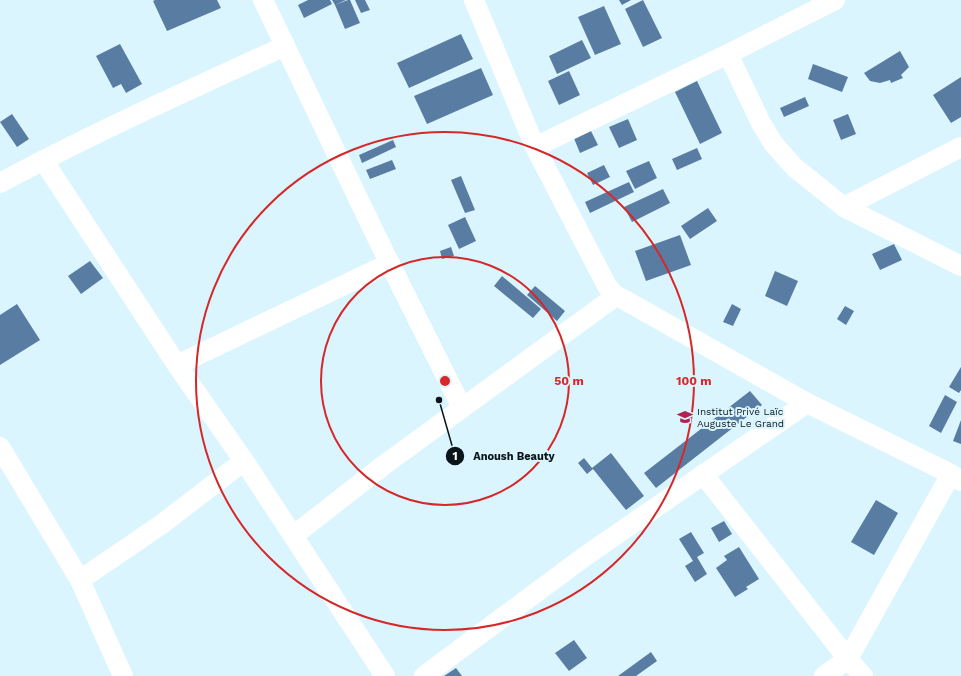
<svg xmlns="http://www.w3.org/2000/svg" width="961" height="676" font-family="'Work Sans',sans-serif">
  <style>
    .building { fill: #597da2 }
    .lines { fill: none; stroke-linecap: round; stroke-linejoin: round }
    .minor { stroke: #fff; stroke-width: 20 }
    .ring { fill: none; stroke: #d62828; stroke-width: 2 }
    .labels { text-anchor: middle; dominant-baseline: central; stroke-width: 4; stroke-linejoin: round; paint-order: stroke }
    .poi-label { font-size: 10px; fill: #091519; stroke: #dbf5fe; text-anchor: start }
    .centre { fill: #d62828; stroke: #dbf5fe; stroke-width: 2 }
    .ring-label { font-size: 12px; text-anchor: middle; font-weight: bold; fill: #d62828; stroke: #dbf5fe; stroke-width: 4; stroke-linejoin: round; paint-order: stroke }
    .leader { fill: none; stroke: #091519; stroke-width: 1.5 }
    .callout-dot { fill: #091519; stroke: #dbf5fe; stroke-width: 1.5 }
    .mark-label { font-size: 12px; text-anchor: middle; font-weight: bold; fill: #fff }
    .callout-label { font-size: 11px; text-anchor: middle; font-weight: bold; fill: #091519; stroke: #dbf5fe; stroke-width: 4; stroke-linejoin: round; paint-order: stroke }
  </style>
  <rect width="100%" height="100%" fill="#dbf5fe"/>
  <path class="building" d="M 155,0 L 217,0 L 221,8 L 167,31 L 153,1 Z
    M 308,0 L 330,0 L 332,4 L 304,18 L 298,5 Z
    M 332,0 L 346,0 L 335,5 Z
    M 348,0 L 350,0 L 360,23 L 345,29 L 335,5 Z
    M 355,0 L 365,0 L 370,10 L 361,13 Z
    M 619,0 L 631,0 L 622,5 Z
    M 643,0 L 662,38 L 643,47 L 625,9 Z
    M 604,6 L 621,44 L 595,55 L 578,17 Z
    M 461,34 L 473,59 L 409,88 L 397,63 Z
    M 582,40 L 591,58 L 557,74 L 549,56 Z
    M 120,44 L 142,84 L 126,93 L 121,84 L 113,88 L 96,56 Z
    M 900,51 L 909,67 L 901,75 L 903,78 L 891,83 L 890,80 L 880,83 L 870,81 L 864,73 Z
    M 813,64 L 848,77 L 842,92 L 808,79 Z
    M 481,68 L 493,95 L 427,124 L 414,96 Z
    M 569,71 L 580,95 L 559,105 L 548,81 Z
    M 961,77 L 961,117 L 951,123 L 933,95 Z
    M 697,81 L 722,133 L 700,144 L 675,92 Z
    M 805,97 L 809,106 L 784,117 L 780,108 Z
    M 12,114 L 29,139 L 17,147 L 0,122 Z
    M 848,114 L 856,134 L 841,140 L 833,120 Z
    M 628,119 L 637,140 L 619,148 L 609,127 Z
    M 590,129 L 598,145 L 580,153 L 573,136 Z
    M 393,140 L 396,147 L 362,163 L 359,155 Z
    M 697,148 L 702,159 L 677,170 L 672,159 Z
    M 392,160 L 396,169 L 370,179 L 366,170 Z
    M 649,161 L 657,178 L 635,189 L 626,171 Z
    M 604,165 L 610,177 L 593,185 L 587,173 Z
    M 461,176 L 475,210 L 465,213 L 451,180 Z
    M 629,182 L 634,192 L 590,213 L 585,202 Z
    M 663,189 L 670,203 L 632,222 L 624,207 Z
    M 708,208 L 717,221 L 690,239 L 681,226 Z
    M 465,217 L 476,241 L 459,249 L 448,225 Z
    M 680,235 L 691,265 L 646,281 L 635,251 Z
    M 894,244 L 902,260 L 880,270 L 872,254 Z
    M 451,247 L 454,256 L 442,259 L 440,251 Z
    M 90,261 L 103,278 L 81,294 L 68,276 Z
    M 775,271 L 798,281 L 787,306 L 765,296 Z
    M 502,276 L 541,309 L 533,318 L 494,286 Z
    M 535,286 L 565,311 L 557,321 L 527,295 Z
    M 17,304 L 40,340 L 0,365 L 0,315 Z
    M 732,304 L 741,309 L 733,326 L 723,322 Z
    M 845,306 L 854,311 L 846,325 L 837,319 Z
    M 961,367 L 961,390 L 959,393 L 949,387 Z
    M 750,391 L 762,405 L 656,488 L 644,473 Z
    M 945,395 L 957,402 L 941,433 L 929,426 Z
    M 961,420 L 961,444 L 953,441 Z
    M 611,453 L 644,496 L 626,510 L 593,469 L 587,474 L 578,463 L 584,458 L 592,468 Z
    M 876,500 L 898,513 L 874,555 L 851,542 Z
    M 724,521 L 732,534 L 719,542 L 711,528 Z
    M 691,532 L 704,553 L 697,557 L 707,574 L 695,582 L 685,566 L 693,561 L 679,539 Z
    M 739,547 L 759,579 L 746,587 L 748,589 L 735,597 L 716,568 L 727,560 L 724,556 Z
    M 574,640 L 587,658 L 569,671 L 555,653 Z
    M 651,652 L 657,661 L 636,676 L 618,676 Z
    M 456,668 L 462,676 L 444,676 Z"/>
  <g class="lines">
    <path class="minor" d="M 263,0 L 380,244 L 462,408
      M 474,0 L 535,147 L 607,286 L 614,294 L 807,403 L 951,474 L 961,481
      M 728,54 L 761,123 L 773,143 L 794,167 L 844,207 L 961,266
      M 535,147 L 728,54 L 835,0
      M 43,160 L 177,365 L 244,461 L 385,676
      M 0,183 C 93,133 189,90 285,46
      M 844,207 L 961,147
      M 177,365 L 390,263
      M 0,447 L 80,580 L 123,676
      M 703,474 L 848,659 L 863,676
      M 293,536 L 384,465 L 616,296
      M 80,580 L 162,524 L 244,461
      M 424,676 L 584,557 L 807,403
      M 824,676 L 848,659 L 951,474"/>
  </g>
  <g class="ring">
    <circle cx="445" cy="381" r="124"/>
    <circle cx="445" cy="381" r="249"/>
  </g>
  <defs>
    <g id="school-bare" transform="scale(1.2)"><path d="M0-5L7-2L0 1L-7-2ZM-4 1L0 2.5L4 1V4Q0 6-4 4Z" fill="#b22151" stroke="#dbf5fe" stroke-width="2.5" paint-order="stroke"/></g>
  </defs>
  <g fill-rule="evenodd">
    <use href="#school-bare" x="685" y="417"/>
  </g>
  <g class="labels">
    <g class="poi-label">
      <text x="697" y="411">Institut Privé Laïc<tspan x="697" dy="12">Auguste Le Grand</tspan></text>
    </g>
  </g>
  <circle cx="445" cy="381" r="6" class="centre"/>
  <g class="ring-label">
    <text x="569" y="385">50 m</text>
    <text x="694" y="385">100 m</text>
  </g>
  <path class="leader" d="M439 400L455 456"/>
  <g class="callout-dot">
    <circle cx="439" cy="400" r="4"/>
    <circle cx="455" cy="456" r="10"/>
  </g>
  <g class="mark-label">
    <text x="455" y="460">1</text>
  </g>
  <g class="callout-label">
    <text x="514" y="460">Anoush Beauty</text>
  </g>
</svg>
